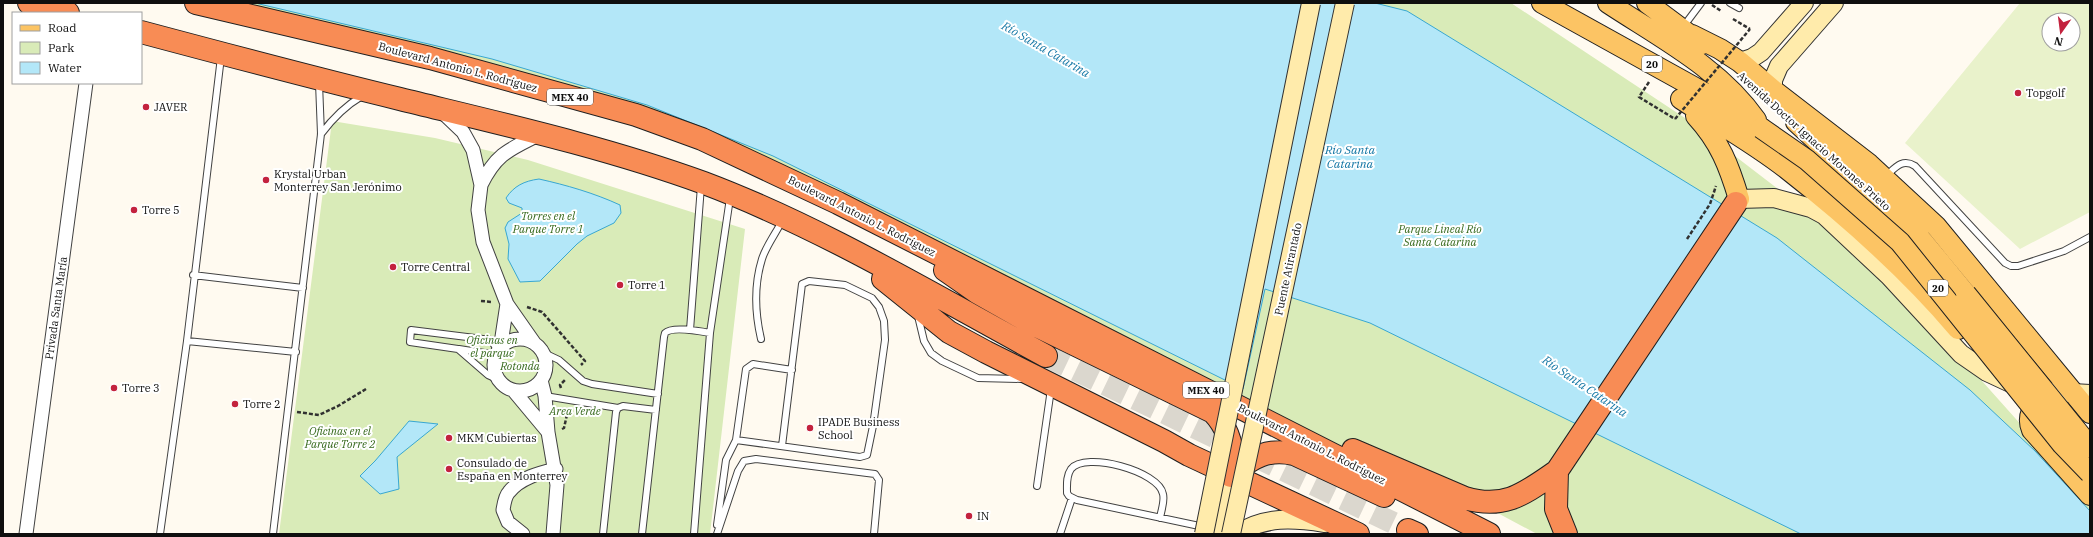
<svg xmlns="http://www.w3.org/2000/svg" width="2093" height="537" font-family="'IBM Plex Serif',serif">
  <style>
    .green { fill: #d9ebb8 }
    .pitch { fill: #e9f2cb; fill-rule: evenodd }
    .water { fill: #b3e7f8; stroke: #38a7d1 }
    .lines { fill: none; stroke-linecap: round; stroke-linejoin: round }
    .highway-tunnel { stroke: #dbd7ce; stroke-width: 22; stroke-dasharray: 22 11; stroke-linecap: butt }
    .lane-casing { stroke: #424242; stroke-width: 8 }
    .street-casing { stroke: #424242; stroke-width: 15 }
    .secondary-casing { stroke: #313131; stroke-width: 20 }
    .primary-casing { stroke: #202020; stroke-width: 22 }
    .highway-casing { stroke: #202020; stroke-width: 24 }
    .path { stroke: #313131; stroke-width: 2.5; stroke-dasharray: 4 2; stroke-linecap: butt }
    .lane { stroke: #fff; stroke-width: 6 }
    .street { stroke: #fff; stroke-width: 13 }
    .secondary { stroke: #ffebab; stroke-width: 18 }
    .primary { stroke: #fcc464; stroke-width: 20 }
    .highway { stroke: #f88c55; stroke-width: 22 }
    .secondary-bridge-casing { stroke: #313131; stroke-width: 20; stroke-linecap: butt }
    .primary-bridge-casing { stroke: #202020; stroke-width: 22; stroke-linecap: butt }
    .path-bridge { stroke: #313131; stroke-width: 2.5; stroke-dasharray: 4 2; stroke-linecap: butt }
    .secondary-bridge { stroke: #ffebab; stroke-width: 18 }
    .primary-bridge { stroke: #fcc464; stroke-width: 20 }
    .poi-dot { fill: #c3223e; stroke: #fff; stroke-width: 1.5 }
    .labels { text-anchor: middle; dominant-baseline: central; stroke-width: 4; stroke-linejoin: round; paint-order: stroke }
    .shield { fill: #fff; stroke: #575757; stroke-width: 1 }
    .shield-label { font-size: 10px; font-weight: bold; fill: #0f0f0f }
    .street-label { font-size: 11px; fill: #0f0f0f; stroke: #fff }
    .poi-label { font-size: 11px; fill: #0f0f0f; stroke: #fff; text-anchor: start }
    .park-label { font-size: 11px; font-style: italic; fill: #36691c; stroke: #fff }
    .water-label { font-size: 12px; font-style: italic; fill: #1477a5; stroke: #fff }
  </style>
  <rect width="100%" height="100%" fill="#fffaf0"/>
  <path class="green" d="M 192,3 L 1511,3 L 1688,120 L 1820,221 L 1881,276 L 1982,381 L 2090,502 L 2090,534 L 1537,534 L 1492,510 L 1356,453 L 940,252 L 722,144 Z
    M 332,121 L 435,138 L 528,160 L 745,229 L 710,534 L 279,534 Z"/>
  <path class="pitch" d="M 2020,3 L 2090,3 L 2090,212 L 2020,249 L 1905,143 ZM 2049,20 L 2073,20 L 2073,44 L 2049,44 Z"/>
  <path class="water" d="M 255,3 L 1375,3 L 1407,11 L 1777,238 L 1970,390 L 2035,451 L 2090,511 L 2090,534 L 1801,534 L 1370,323 L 1265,289 L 1243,389 L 773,156 L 647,105 L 492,59 Z
    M 539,179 C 566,185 594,193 620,205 L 621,213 L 614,223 L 587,236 L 577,244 L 540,281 L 520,282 L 508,259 L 509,244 L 505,228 L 508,222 L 522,213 L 522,208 L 509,203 L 506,198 C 514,186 524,181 539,179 Z
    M 409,421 L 438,424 L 397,457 L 399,489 L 380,494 L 360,476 L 375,461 Z"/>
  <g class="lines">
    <path class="highway-tunnel" d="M 1046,356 L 1408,530"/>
    <g class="lane-casing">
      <path id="lane" d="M 1730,3 L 1739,8
        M 1683,27 L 1701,3
        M 321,134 C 333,118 345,106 362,96
        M 1886,176 C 1895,168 1902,158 1915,166 L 2005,263 L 2011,266 L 2018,266 L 2064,251 L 2090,237
        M 193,275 L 303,288
        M 918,316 L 924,341 L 931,353 L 942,361 L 978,378 L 1023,379
        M 690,330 L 701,186
        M 710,333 L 730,198
        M 761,339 C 755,313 754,285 762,259 C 766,246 776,233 782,221
        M 187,341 L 296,352
        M 459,349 L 497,355
        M 498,351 L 491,340 L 411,330 L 410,342 L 458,349 L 488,375 L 499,380
        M 542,352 L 559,360 L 583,381 L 592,384 L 658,394
        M 545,396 L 618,408
        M 736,440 L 860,457 L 867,455 L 873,426 L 885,340 L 884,321 L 879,307 L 872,298 L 845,285 L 809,281 L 802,284 L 782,446
        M 1037,486 L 1051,389
        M 1160,518 C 1161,511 1165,501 1163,494 C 1159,471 1085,451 1071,469 C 1066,476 1067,485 1067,493 L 1069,496 L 1077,500 L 1204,527
        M 717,525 L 726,460 L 736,440 L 746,369 L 753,364 L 792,370
        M 160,534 L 187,341 L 221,57
        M 273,534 L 321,134 L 319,83
        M 603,534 L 616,412 L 618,408 L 623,406 L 656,410
        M 642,534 L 664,337 L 665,333 C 672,326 699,331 710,333 L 694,534
        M 717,534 L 738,471 L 744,461 L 756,459 L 875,474 L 879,480 L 874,534
        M 1060,534 L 1072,498"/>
    </g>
    <g class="street-casing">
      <path id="street" d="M 441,111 L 463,132 L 473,150 L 481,185 L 478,210 L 483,242 L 507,304 L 535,344
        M 481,185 C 497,152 511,149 542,133
        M494 365a26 26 0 1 1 52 0a26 26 0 1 1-52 0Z
        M 500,350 L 507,304
        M 541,380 L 545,396 L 548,432 L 557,485 L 553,534
        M 513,390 L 548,432
        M 26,534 L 86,83
        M 523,534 L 508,522 L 503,510 C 504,504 505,496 509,492 C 520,478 539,473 556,469"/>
    </g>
    <g class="secondary-casing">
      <path id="secondary" d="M 1740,62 L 1752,58 L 1761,52 L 1804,3
        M 1773,90 L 1773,80 L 1779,66 L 1834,3
        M 1739,199 L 1774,198 L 1811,208 L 1824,215 L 1889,276 L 1961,354 L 1987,372 L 2017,386 L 2038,391 L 2090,394
        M 1219,534 L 1231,476
        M 1237,534 C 1265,516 1293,518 1325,523"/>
    </g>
    <g class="primary-casing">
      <path id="primary" d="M 1542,3 L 1710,96 L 1761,128
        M 1608,3 C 1661,38 1720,68 1756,120
        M 1647,3 L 1702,44
        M 1692,35 L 1720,49 L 1740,62 L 1773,90 L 1869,164 L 1936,226 L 2090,413
        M 1681,99 C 1716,122 1754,143 1787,169 C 1847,216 1909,271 1958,329
        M 1696,116 C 1720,142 1729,166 1739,199 L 1736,203
        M 1796,122 L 1915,232 L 1966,294
        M 2046,400 C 2031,404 2027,418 2032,430 L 2090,495"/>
    </g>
    <g class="highway-casing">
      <path id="highway" d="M 29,3 L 68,13
        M 196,3 L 430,58 L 636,115 L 702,139 L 838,203 L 1489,534
        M 141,32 C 227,55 313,78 400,99 C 502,124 605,147 704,183 C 821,227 935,296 1046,356
        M 945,270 L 978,293 L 1031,323 L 1213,412 C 1230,430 1235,451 1231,476
        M 883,279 L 949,332 L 986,352 L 1164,441 L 1189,455 L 1358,534
        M 1353,450 L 1465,498 C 1505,510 1525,493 1557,471
        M 1233,474 C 1251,457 1269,448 1294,454 L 1384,496
        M 1408,530 L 1417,534
        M 1566,534 L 1556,509 L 1557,471 L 1736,203"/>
    </g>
    <path class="path" d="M 1712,5 L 1721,11
      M 1733,19 L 1750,29
      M 1649,82 L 1639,97 L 1675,119
      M 1687,239 L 1710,204 L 1716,186
      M 481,301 L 492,302
      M 527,307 L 542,312 L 585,361 L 581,365
      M 561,388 L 560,385 L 566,379
      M 297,412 L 319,415 L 338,406 L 366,389
      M 562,429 L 564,428 L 568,410"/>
    <use href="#lane" class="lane"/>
    <use href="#street" class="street"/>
    <use href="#secondary" class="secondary"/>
    <use href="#primary" class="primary"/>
    <use href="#highway" class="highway"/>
    <g class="secondary-bridge-casing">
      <path id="secondary-bridge" d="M 1204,534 L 1311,3
        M 1231,534 L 1345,3"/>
    </g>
    <g class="primary-bridge-casing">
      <path id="primary-bridge" d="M 1761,128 L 1807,160 L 1900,242 L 2062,444 L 2090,473
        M 1966,294 L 2090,447"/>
    </g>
    <path class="path-bridge" d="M 1675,119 L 1750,29"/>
    <use href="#secondary-bridge" class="secondary-bridge"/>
    <use href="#primary-bridge" class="primary-bridge"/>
  </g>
  <g class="poi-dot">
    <circle cx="2018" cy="93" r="4"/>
    <circle cx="146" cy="107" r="4"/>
    <circle cx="266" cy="180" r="4"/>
    <circle cx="134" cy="210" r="4"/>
    <circle cx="393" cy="267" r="4"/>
    <circle cx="620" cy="285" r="4"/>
    <circle cx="114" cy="388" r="4"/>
    <circle cx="235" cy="404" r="4"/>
    <circle cx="810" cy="428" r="4"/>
    <circle cx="449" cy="438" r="4"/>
    <circle cx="449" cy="469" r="4"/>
    <circle cx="969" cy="516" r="4"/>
  </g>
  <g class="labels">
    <g class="shield">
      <rect x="1642" y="56" width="20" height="16" rx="3"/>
      <rect x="547" y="89" width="46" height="16" rx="3"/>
      <rect x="1928" y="280" width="20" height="16" rx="3"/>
      <rect x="1183" y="382" width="46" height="16" rx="3"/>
    </g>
    <g class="shield-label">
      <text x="1652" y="64">20</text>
      <text x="570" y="97">MEX 40</text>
      <text x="1938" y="288">20</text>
      <text x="1206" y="390">MEX 40</text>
    </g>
    <g class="street-label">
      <text transform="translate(458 67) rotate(15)">Boulevard Antonio L. Rodríguez</text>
      <text transform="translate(1814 141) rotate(42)">Avenida Doctor Ignacio Morones Prieto</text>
      <text transform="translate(862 216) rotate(27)">Boulevard Antonio L. Rodríguez</text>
      <text transform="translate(1288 269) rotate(-78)">Puente Atirantado</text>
      <text transform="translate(56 308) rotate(-82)">Privada Santa María</text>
      <text transform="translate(1312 444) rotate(27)">Boulevard Antonio L. Rodríguez</text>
    </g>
    <g class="poi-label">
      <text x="2026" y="93">Topgolf</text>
      <text x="154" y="107">JAVER</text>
      <text x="274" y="174">Krystal Urban<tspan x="274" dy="13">Monterrey San Jerónimo</tspan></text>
      <text x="142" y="210">Torre 5</text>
      <text x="401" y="267">Torre Central</text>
      <text x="628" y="285">Torre 1</text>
      <text x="122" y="388">Torre 3</text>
      <text x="243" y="404">Torre 2</text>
      <text x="818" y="422">IPADE Business<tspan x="818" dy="13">School</tspan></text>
      <text x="457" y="438">MKM Cubiertas</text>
      <text x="457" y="463">Consulado de<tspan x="457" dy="13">España en Monterrey</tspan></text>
      <text x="977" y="516">IN</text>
    </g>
    <g class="park-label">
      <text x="548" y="216">Torres en el<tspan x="548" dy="13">Parque Torre 1</tspan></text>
      <text x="1440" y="229">Parque Lineal Río<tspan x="1440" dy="13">Santa Catarina</tspan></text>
      <text x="492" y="340">Oficinas en<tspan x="492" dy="13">el parque</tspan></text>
      <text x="520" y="366">Rotonda</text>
      <text x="575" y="411">Area Verde</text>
      <text x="340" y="431">Oficinas en el<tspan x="340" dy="13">Parque Torre 2</tspan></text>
    </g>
    <g class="water-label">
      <text transform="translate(1046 49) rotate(30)">Río Santa Catarina</text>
      <text x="1350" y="149">Río Santa<tspan x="1350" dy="14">Catarina</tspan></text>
      <text transform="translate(1585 386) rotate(34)">Río Santa Catarina</text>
    </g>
  </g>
  <rect width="2093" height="537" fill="none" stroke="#0f0f0f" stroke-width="8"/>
  <rect x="12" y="12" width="130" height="72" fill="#ffffff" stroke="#9f9f9f"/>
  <rect x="20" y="25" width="20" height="6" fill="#fcc464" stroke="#9f9f9f"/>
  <text x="48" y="32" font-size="12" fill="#0f0f0f">Road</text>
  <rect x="20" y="42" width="20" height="12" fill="#d9ebb8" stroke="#9f9f9f"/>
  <text x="48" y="52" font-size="12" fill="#0f0f0f">Park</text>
  <rect x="20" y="62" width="20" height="12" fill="#b3e7f8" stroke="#9f9f9f"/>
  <text x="48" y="72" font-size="12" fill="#0f0f0f">Water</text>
  <g transform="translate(2061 32) rotate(194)"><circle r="19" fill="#ffffff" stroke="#9f9f9f"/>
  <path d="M0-3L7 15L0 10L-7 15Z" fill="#c3223e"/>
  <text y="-6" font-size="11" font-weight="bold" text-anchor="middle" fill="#0f0f0f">N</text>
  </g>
</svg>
